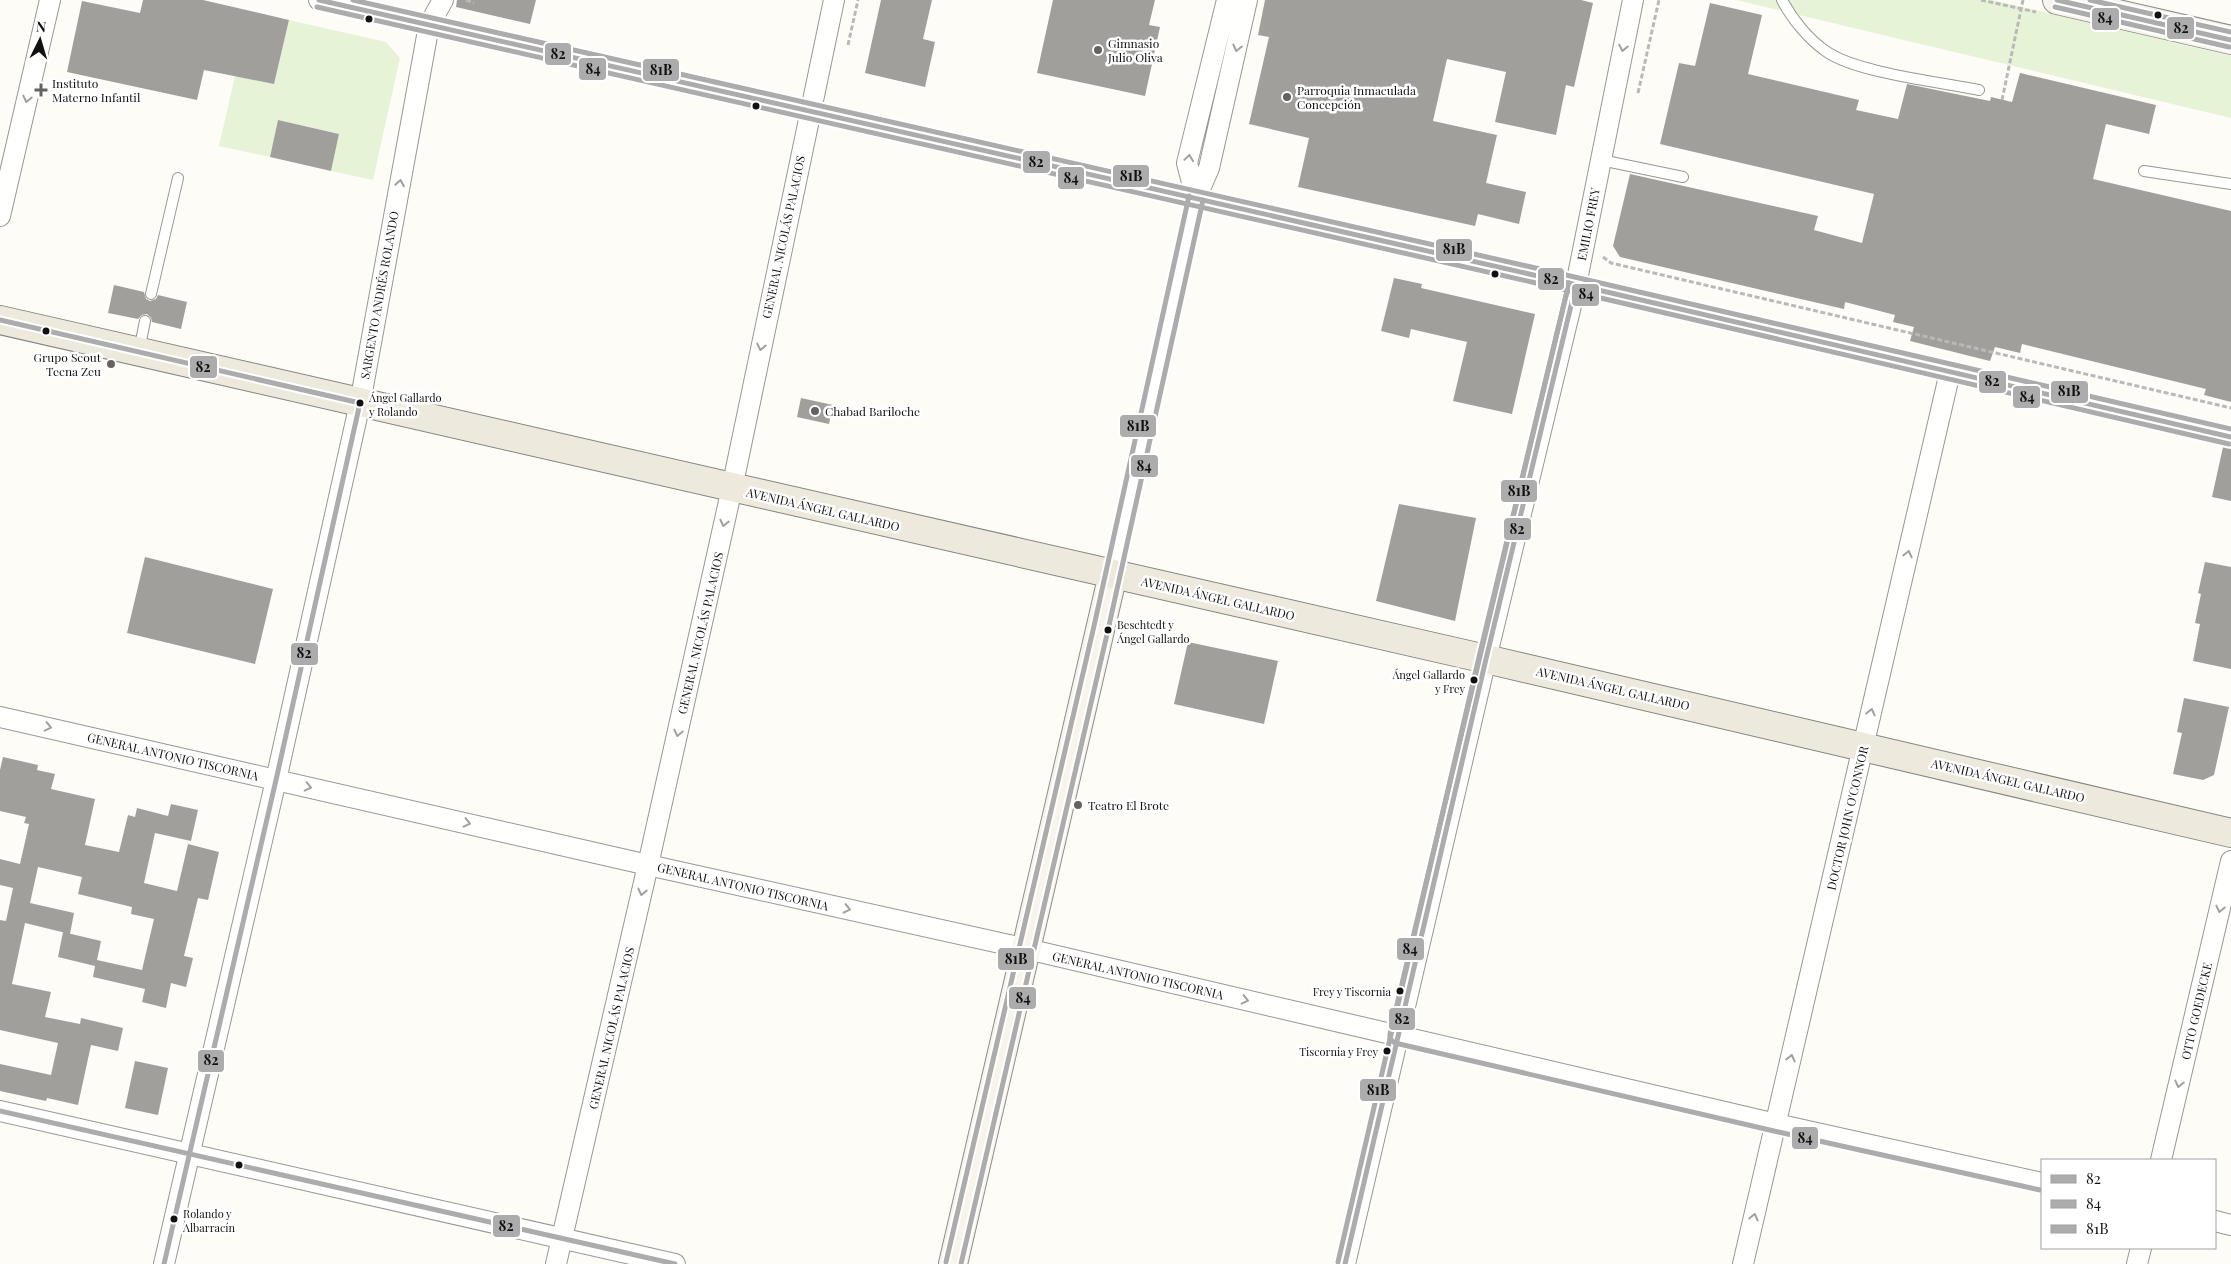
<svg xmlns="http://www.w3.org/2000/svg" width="2231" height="1264" font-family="'Playfair Display',serif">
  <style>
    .green { fill: #e7f3d7 }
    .building { fill: #a19f9c }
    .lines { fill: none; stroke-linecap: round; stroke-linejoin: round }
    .lane-casing { stroke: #979795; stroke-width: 12 }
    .street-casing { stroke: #979795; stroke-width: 22 }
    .secondary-casing { stroke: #8e8d8b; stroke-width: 30 }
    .primary-casing { stroke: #858482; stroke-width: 30 }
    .path { stroke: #b9b9b8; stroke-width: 3; stroke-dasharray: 5 2.5; stroke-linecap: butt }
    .lane { stroke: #fffffe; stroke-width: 10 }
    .street { stroke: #fffffe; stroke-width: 20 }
    .secondary { stroke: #f6f4eb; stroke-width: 28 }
    .primary { stroke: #ede9dc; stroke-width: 28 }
    .bus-1-casing { stroke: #fff; stroke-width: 9 }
    .bus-2-casing { stroke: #fff; stroke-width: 9 }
    .bus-3-casing { stroke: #fff; stroke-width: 9 }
    .bus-1 { stroke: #acacac; stroke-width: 5 }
    .bus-2 { stroke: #acacac; stroke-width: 5 }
    .bus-3 { stroke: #acacac; stroke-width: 5 }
    .oneway { stroke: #a0a09f }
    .bus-dot { fill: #111; stroke: #fff; stroke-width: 2 }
    .poi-dot { fill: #646362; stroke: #fff; stroke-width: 2 }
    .labels { text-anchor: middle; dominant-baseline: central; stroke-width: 5; stroke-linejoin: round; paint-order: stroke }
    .bus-label { font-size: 11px; fill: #111; stroke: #fff; text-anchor: start }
    .poi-label { font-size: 12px; fill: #111; stroke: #fff; text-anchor: start }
    .street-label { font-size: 12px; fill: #111; stroke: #fff }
    .line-badge { stroke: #fff; stroke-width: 2 }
    .pale-badge-label { font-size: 14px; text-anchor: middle; font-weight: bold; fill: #111 }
  </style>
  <rect width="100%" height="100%" fill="#fdfcf7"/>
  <path class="green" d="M 1736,0 L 1992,0 L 2231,56 L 2231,118 Z
    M 289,20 L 386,42 L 400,58 L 373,180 L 331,171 L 339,134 L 278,120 L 270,157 L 219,146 L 235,76 L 274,84 Z"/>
  <path class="building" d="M 143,0 L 203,0 L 289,20 L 274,84 L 204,70 L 197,100 L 67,72 L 82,1 L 140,13 Z
    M 457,0 L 536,0 L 530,24 L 456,7 Z
    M 881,0 L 932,0 L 923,39 L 935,42 L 925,87 L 865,73 Z
    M 1053,0 L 1155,0 L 1149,25 L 1160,27 L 1145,96 L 1037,73 Z
    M 1265,0 L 1581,0 L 1593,3 L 1574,87 L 1566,85 L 1556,135 L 1495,122 L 1506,72 L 1447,59 L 1433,121 L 1497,135 L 1486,183 L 1526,192 L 1519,224 L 1478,214 L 1475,226 L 1298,187 L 1309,138 L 1249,124 L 1269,37 L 1258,35 Z
    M 1710,3 L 1762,15 L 1748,74 L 1859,100 L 1856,110 L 1898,119 L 1907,84 L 1990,101 L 1991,97 L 2012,102 L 2020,73 L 2156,105 L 2149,134 L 2106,124 L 2093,179 L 2231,211 L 2231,402 L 2204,395 L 2206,389 L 2022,344 L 2020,353 L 1995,347 L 1990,361 L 1910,341 L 1914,327 L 1893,322 L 1895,315 L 1845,302 L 1844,309 L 1620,257 L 1613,246 L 1630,174 L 1818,216 L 1814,230 L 1862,243 L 1874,194 L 1660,144 L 1679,63 L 1695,66 Z
    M 278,120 L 339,134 L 331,171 L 270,157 Z
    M 1394,278 L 1422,284 L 1421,288 L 1535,314 L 1512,414 L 1453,401 L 1467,342 L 1411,329 L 1409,338 L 1381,331 Z
    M 114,285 L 144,292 L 146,299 L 150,301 L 156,299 L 158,295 L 187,302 L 181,329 L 152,322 L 151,318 L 147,314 L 142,315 L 138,319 L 108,313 Z
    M 801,398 L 833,405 L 829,424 L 797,417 Z
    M 2223,447 L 2231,449 L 2231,501 L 2212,497 Z
    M 1399,504 L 1476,518 L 1455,621 L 1376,601 Z
    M 145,557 L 273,589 L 255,664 L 127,633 Z
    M 2205,562 L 2231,567 L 2231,669 L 2193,661 L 2200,624 L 2195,623 L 2201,594 L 2198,593 Z
    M 1188,642 L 1278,661 L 1264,724 L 1174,704 Z
    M 2184,698 L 2229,707 L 2214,775 L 2203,780 L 2173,774 L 2182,733 L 2177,732 Z
    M 3,757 L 38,765 L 37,770 L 55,774 L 51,789 L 95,799 L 85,845 L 119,852 L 128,815 L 135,817 L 137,808 L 168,816 L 171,804 L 198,810 L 191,841 L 155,833 L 144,883 L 177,891 L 188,844 L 219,852 L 208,900 L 198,898 L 184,956 L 193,958 L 186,987 L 171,983 L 166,1008 L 142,1002 L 145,989 L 93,977 L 95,966 L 58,957 L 63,932 L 101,941 L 97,960 L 142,970 L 154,919 L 131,914 L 132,907 L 78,894 L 82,877 L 38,867 L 30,903 L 74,913 L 70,934 L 25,923 L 12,984 L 51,992 L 45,1017 L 80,1024 L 81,1018 L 123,1028 L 118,1051 L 91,1045 L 78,1105 L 47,1098 L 46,1101 L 0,1091 L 0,1064 L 51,1075 L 58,1043 L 0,1030 L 0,920 L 6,921 L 13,888 L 0,885 L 0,859 L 20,864 L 29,824 L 24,823 L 26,817 L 0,811 L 0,770 Z
    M 135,1061 L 168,1068 L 158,1115 L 125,1108 Z"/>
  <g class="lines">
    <g class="lane-casing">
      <path id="lane" d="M 1782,0 C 1792,19 1809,40 1827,52 C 1858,73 1940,82 1979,90
        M 1601,160 L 1683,177
        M 2144,171 L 2231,184
        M 151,294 L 178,178
        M 139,351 L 145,321"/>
    </g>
    <g class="street-casing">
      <path id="street" d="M 319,0 L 1538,276 L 2231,437
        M 1227,0 L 1187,163 L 1196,198 L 1209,168 L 1247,0
        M 0,216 L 50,0
        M 1113,574 L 1196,198
        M 0,717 L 648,865 L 1027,949 L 1776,1124 L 2042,1183
        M 0,1111 L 675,1264
        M 2161,1160 L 2231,861
        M 2215,1221 L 2231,1225
        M 164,1264 L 276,780 L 360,403 L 429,25 L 443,0
        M 556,1264 L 648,865 L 732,488 L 834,0
        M 1345,1264 L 1486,659 L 1576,285 L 1633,0
        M 1743,1264 L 1950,372
        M 2137,1264 L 2141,1248"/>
    </g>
    <g class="secondary-casing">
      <path id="secondary" d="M 2057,0 L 2231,40
        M 953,1264 L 1113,574"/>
    </g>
    <g class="primary-casing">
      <path id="primary" d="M 0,320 L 1486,659 L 2231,833"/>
    </g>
    <path class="path" d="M 466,0 L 474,3
      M 1981,0 L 2036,12
      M 848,45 L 858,0
      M 1638,93 L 1659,0
      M 2002,100 L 2023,0
      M 1603,257 L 1611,263 L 2231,408"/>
    <use href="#lane" class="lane"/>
    <use href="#street" class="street"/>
    <use href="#secondary" class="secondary"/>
    <use href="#primary" class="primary"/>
    <g class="bus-1-casing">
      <path id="bus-1" d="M 319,0 L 1538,276 L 2231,437
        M 2057,0 L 2231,40
        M 0,320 L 360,403 L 276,780 L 164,1264
        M 0,1111 L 675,1264
        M 1345,1264 L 1486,659 L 1576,285"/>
    </g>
    <g class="bus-2-casing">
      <path id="bus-2" d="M 317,7 L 1536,283 L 2229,444
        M 2055,7 L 2229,47
        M 1569,283 L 1390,1034 L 1390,1039 L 1395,1043 L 1774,1131 L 2040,1190
        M 961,1264 L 1108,630 L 1203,200"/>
    </g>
    <g class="bus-3-casing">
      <path id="bus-3" d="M 353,0 L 1540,269 L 2231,429
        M 2090,0 L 2231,32
        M 946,1262 L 1094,626 L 1189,196
        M 1338,1262 L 1479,657 L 1569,283"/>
    </g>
    <use href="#bus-1" class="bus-1"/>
    <use href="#bus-2" class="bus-2"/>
    <use href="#bus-3" class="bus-3"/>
  </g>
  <defs><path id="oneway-chevron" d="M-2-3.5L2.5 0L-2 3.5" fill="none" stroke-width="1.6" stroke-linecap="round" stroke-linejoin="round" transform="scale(1.25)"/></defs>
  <g class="oneway">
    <use href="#oneway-chevron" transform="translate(1237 48) rotate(103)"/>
    <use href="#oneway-chevron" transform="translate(1623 48) rotate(102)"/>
    <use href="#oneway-chevron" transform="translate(27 99) rotate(103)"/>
    <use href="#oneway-chevron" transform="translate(1189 158) rotate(-82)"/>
    <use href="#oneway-chevron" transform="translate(400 183) rotate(-80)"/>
    <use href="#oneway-chevron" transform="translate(761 347) rotate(102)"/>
    <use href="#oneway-chevron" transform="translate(724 523) rotate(103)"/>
    <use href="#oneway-chevron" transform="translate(1908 554) rotate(-77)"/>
    <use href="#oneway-chevron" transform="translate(1871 712) rotate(-77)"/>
    <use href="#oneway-chevron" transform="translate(48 727) rotate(13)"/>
    <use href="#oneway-chevron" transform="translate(678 733) rotate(103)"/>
    <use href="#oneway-chevron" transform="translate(308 787) rotate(13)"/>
    <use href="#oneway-chevron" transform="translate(467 823) rotate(13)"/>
    <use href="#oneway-chevron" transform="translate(642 892) rotate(103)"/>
    <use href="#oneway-chevron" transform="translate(847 909) rotate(13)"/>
    <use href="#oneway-chevron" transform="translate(2220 909) rotate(103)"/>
    <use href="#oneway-chevron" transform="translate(1245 1000) rotate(13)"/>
    <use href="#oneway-chevron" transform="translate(1791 1058) rotate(-77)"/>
    <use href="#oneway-chevron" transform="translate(2179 1084) rotate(103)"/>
    <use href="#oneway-chevron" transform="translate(1754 1217) rotate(-77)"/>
  </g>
  <g class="bus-dot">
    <circle cx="2158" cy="15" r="4.5"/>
    <circle cx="369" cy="19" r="4.5"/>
    <circle cx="756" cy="106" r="4.5"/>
    <circle cx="1495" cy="274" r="4.5"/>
    <circle cx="46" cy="331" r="4.5"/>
    <circle cx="360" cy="403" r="4.5"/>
    <circle cx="1108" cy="630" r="4.5"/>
    <circle cx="1474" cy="680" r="4.5"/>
    <circle cx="1400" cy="991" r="4.5"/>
    <circle cx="1387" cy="1051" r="4.5"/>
    <circle cx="239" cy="1165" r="4.5"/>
    <circle cx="174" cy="1219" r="4.5"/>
  </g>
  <g class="poi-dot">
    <circle cx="1098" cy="50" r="5"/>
    <path d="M38.5 82.5h5v5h5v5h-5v5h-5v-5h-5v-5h5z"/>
    <circle cx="1287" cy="97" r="5"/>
    <circle cx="111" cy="364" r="5"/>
    <circle cx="815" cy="411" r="5"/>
    <circle cx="1078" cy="805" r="5"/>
  </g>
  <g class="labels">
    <g class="bus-label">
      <text x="369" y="397">Ángel Gallardo<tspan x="369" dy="14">y Rolando</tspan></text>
      <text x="1117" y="624">Beschtedt y<tspan x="1117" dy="14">Ángel Gallardo</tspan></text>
      <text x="1465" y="674" text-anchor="end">Ángel Gallardo<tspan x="1465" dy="14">y Frey</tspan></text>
      <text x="1391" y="991" text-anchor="end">Frey y Tiscornia</text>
      <text x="1378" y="1051" text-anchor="end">Tiscornia y Frey</text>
      <text x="183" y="1213">Rolando y<tspan x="183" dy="14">Albarracín</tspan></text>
    </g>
    <g class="poi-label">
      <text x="1108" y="43">Gimnasio<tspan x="1108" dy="14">Julio Oliva</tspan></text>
      <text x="52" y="83">Instituto<tspan x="52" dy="14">Materno Infantil</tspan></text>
      <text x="1297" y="90">Parroquia Inmaculada<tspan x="1297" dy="14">Concepción</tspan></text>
      <text x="101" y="357" text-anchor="end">Grupo Scout<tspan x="101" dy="14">Tecna Zeu</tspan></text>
      <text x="825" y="411">Chabad Bariloche</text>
      <text x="1088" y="805">Teatro El Brote</text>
    </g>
    <g class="street-label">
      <text transform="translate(1588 224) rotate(-79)">EMILIO FREY</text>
      <text transform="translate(783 237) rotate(-78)">GENERAL NICOLÁS PALACIOS</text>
      <text transform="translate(379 295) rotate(-80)">SARGENTO ANDRÉS ROLANDO</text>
      <text transform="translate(823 509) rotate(13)">AVENIDA ÁNGEL GALLARDO</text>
      <text transform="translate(1218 598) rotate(13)">AVENIDA ÁNGEL GALLARDO</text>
      <text transform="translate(700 633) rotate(-77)">GENERAL NICOLÁS PALACIOS</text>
      <text transform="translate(1613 688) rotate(13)">AVENIDA ÁNGEL GALLARDO</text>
      <text transform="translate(173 756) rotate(13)">GENERAL ANTONIO TISCORNIA</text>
      <text transform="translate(2008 780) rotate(13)">AVENIDA ÁNGEL GALLARDO</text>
      <text transform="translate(1847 818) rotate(-77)">DOCTOR JOHN O'CONNOR</text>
      <text transform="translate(743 886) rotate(13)">GENERAL ANTONIO TISCORNIA</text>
      <text transform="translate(1138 975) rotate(13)">GENERAL ANTONIO TISCORNIA</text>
      <text transform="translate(2196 1011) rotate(-77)">OTTO GOEDECKE</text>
      <text transform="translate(611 1028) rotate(-77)">GENERAL NICOLÁS PALACIOS</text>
    </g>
  </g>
  <g class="line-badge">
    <rect x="2091" y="7" width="29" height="24" rx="5" fill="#acacac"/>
    <rect x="2166" y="16" width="29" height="24" rx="5" fill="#acacac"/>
    <rect x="544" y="42" width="28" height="24" rx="5" fill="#acacac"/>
    <rect x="578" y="57" width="29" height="24" rx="5" fill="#acacac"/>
    <rect x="642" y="58" width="38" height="24" rx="5" fill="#acacac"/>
    <rect x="1022" y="150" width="29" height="24" rx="5" fill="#acacac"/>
    <rect x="1112" y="164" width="38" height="24" rx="5" fill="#acacac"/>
    <rect x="1057" y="166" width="28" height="24" rx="5" fill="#acacac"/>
    <rect x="1435" y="238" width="38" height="24" rx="5" fill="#acacac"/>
    <rect x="1537" y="267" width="28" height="24" rx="5" fill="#acacac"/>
    <rect x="1571" y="283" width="29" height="24" rx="5" fill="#acacac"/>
    <rect x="189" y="355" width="29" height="24" rx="5" fill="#acacac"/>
    <rect x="1978" y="370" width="29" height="24" rx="5" fill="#acacac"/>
    <rect x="2050" y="380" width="39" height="24" rx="5" fill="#acacac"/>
    <rect x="2012" y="385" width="29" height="24" rx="5" fill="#acacac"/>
    <rect x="1119" y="414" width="38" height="24" rx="5" fill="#acacac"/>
    <rect x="1130" y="454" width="29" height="24" rx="5" fill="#acacac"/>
    <rect x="1500" y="479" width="38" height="24" rx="5" fill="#acacac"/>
    <rect x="1503" y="517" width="29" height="24" rx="5" fill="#acacac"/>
    <rect x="290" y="642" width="29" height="24" rx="5" fill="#acacac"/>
    <rect x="1396" y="937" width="29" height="24" rx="5" fill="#acacac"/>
    <rect x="997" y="947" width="38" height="24" rx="5" fill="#acacac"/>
    <rect x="1008" y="986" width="29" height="24" rx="5" fill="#acacac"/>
    <rect x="1388" y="1007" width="28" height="24" rx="5" fill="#acacac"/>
    <rect x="197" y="1049" width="28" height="24" rx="5" fill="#acacac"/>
    <rect x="1359" y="1078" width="38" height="24" rx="5" fill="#acacac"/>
    <rect x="1791" y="1126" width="28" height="24" rx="5" fill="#acacac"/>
    <rect x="492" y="1214" width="29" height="24" rx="5" fill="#acacac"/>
  </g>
  <g class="pale-badge-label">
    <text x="2105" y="23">84</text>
    <text x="2181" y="33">82</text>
    <text x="558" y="59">82</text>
    <text x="593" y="74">84</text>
    <text x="661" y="75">81B</text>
    <text x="1036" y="167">82</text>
    <text x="1131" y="181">81B</text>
    <text x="1071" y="183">84</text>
    <text x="1454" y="254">81B</text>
    <text x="1551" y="284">82</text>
    <text x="1586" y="299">84</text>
    <text x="203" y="372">82</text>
    <text x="1992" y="386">82</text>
    <text x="2069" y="396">81B</text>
    <text x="2027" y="402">84</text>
    <text x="1138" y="431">81B</text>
    <text x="1144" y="471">84</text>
    <text x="1519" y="496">81B</text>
    <text x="1517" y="534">82</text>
    <text x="304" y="658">82</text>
    <text x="1410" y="954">84</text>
    <text x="1016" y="964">81B</text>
    <text x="1023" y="1003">84</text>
    <text x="1402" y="1024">82</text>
    <text x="211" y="1065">82</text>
    <text x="1378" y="1095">81B</text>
    <text x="1805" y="1143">84</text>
    <text x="506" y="1231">82</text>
  </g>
  <rect x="2041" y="1159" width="175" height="90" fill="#ffffff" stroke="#a0a0a0"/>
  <rect x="2051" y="1175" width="25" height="8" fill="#acacac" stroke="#a0a0a0"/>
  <text x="2086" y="1184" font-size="15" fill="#111111">82</text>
  <rect x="2051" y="1200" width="25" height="8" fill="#acacac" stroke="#a0a0a0"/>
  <text x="2086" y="1209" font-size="15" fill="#111111">84</text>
  <rect x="2051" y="1225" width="25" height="8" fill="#acacac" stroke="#a0a0a0"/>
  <text x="2086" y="1234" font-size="15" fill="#111111">81B</text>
  <g transform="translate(40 40) rotate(5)" stroke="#ffffff" stroke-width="4" paint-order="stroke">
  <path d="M0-4L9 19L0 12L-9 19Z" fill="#111111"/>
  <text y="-8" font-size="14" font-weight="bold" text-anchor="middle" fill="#111111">N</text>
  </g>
</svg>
